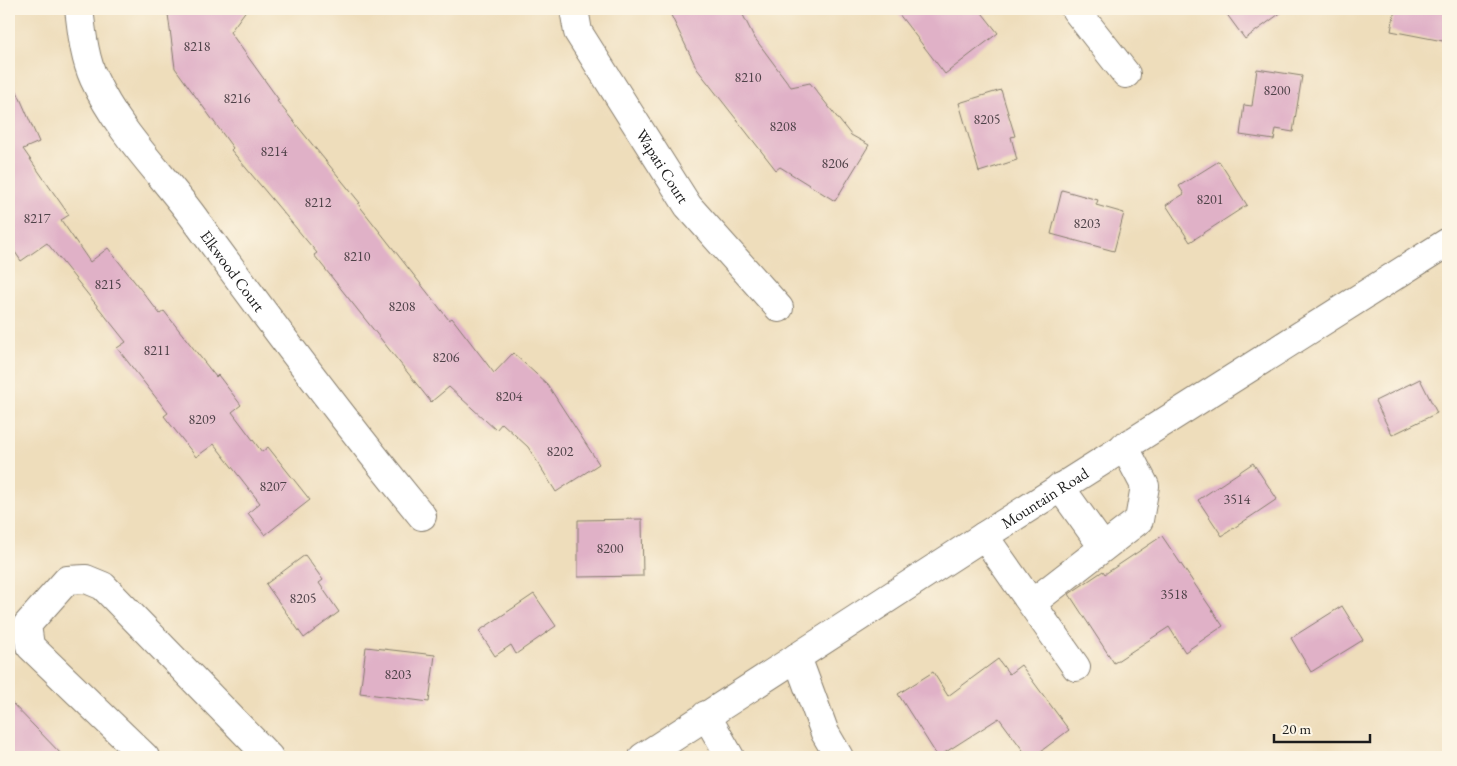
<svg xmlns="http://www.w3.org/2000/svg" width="1457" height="766" font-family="'EB Garamond',serif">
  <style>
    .building { fill: #e0b1c7 }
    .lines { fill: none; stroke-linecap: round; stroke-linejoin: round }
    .minor-casing { stroke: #857c6c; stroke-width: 30 }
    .major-casing { stroke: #857c6c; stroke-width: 30 }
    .minor { stroke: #fff; stroke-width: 28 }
    .major { stroke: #fff; stroke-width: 28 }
    .labels { text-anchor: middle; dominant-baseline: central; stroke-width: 5; stroke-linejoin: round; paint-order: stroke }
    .number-label { font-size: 14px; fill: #4d4147 }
    .street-label { font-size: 16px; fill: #1c1c1c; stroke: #fcf5e5 }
  </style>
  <rect width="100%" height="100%" fill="#fcf5e5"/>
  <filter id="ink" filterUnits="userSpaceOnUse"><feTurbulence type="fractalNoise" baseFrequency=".02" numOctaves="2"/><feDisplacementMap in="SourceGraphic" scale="10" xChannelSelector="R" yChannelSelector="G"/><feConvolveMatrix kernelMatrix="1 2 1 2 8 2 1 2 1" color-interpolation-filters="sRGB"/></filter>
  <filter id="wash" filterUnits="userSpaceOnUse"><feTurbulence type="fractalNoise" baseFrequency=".0096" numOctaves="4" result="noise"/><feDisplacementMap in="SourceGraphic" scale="20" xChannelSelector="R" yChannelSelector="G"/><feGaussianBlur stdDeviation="1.12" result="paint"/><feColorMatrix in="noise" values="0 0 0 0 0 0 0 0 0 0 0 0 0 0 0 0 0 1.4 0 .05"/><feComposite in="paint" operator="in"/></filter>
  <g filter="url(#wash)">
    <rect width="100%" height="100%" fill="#edb"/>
    <g id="blocks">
      <path class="building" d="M 205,9 L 247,9 L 230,32 L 279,100 L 277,101 L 360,203 L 358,204 L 449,320 L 452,318 L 494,373 L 513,353 L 547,384 L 599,464 L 556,492 L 528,447 L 502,423 L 496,430 L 449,387 L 431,402 L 314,255 L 317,253 L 231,150 L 233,148 L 175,68 L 168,14 Z
        M 668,9 L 740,9 L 754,37 L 791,87 L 810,83 L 851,135 L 869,145 L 835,201 L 780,167 L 776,170 L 697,69 Z
        M 895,9 L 979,9 L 998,33 L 945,74 Z
        M 1223,9 L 1286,9 L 1245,39 Z
        M 1395,9 L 1448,9 L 1448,42 L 1391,31 Z
        M 1257,69 L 1302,76 L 1293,132 L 1276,129 L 1274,140 L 1240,135 L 1244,105 L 1252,106 Z
        M 9,73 L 39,142 L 23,149 L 69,215 L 61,220 L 90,262 L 108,248 L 160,314 L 164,311 L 216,377 L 218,375 L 241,405 L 232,412 L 262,452 L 268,447 L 310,500 L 265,535 L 248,513 L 260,503 L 214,444 L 196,457 L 164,416 L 168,413 L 117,348 L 126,342 L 47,243 L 21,261 L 9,243 Z
        M 1001,90 L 1015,136 L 1011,137 L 1017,160 L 979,172 L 959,103 Z
        M 1219,161 L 1247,205 L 1190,242 L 1166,205 L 1184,194 L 1179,186 Z
        M 1062,190 L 1098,200 L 1096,205 L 1124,213 L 1114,251 L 1051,234 Z
        M 1420,379 L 1437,413 L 1392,435 L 1375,401 Z
        M 1253,463 L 1277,499 L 1222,536 L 1198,500 Z
        M 642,519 L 643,576 L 578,577 L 578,520 Z
        M 1162,536 L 1223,626 L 1185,652 L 1169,627 L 1114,663 L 1069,594 L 1103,571 L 1105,574 Z
        M 305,555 L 323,580 L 319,583 L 339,612 L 304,638 L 266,584 Z
        M 534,594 L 556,626 L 516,654 L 511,645 L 495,656 L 479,631 Z
        M 1342,606 L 1363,640 L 1311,672 L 1291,638 Z
        M 366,647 L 435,655 L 429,702 L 360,693 Z
        M 998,659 L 1009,674 L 1021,665 L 1069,730 L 1033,757 L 1028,757 L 999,718 L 938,757 L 898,694 L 933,672 L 948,696 Z
        M 9,700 L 64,757 L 9,757 Z"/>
    </g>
  </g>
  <g filter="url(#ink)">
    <use href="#blocks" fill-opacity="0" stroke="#857c6c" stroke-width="1"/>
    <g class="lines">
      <g class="minor-casing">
        <g id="minor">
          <path id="s1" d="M 79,9 C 82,32 84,57 94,79 C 119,134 163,174 197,222 C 270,322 344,421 422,516"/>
          <path id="s2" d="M 574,9 L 578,32 L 688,206 L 779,308"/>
          <path d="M 1075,9 L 1126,74"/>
          <path d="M 1060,487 L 1103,547"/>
          <path d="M 984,536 L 1076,667"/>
          <path d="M 1032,603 L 1139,520 L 1145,486 L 1124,446"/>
          <path d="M 797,657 L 825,733 L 839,757"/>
          <path d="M 706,715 L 730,757"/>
          <path d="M 145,757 L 30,646 L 27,625 L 67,580 L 86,579 L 103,586 L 269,757"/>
        </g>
      </g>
      <g class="major-casing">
        <g id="major">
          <path id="s3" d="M 643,757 L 984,536 L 1448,242"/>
        </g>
      </g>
      <use href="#minor" class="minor"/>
      <use href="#major" class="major"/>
    </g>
  </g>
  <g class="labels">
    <g class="number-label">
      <text x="197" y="46">8218</text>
      <text x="748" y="77">8210</text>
      <text x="1277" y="90">8200</text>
      <text x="237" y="98">8216</text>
      <text x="987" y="119">8205</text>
      <text x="783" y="126">8208</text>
      <text x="274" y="151">8214</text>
      <text x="835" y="163">8206</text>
      <text x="1210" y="199">8201</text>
      <text x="318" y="202">8212</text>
      <text x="37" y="218">8217</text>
      <text x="1087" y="223">8203</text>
      <text x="357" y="256">8210</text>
      <text x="108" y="284">8215</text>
      <text x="402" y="306">8208</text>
      <text x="157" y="350">8211</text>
      <text x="446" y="357">8206</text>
      <text x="509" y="396">8204</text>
      <text x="202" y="419">8209</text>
      <text x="560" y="451">8202</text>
      <text x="273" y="486">8207</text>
      <text x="1237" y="499">3514</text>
      <text x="610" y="548">8200</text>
      <text x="1174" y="594">3518</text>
      <text x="303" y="598">8205</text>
      <text x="398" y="674">8203</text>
    </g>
    <g class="street-label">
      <text stroke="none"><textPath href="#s2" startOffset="182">Wapati Court</textPath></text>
      <text stroke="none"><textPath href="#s1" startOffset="309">Elkwood Court</textPath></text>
      <text stroke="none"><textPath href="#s3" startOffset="478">Mountain Road</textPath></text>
    </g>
  </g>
  <rect width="1457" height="766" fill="none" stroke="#fcf5e5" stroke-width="30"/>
  <path d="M1274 734v8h96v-8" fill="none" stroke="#1c1c1c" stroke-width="2.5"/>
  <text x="1282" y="734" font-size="15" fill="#1c1c1c" stroke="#fcf5e5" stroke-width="4" paint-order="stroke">20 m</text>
</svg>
